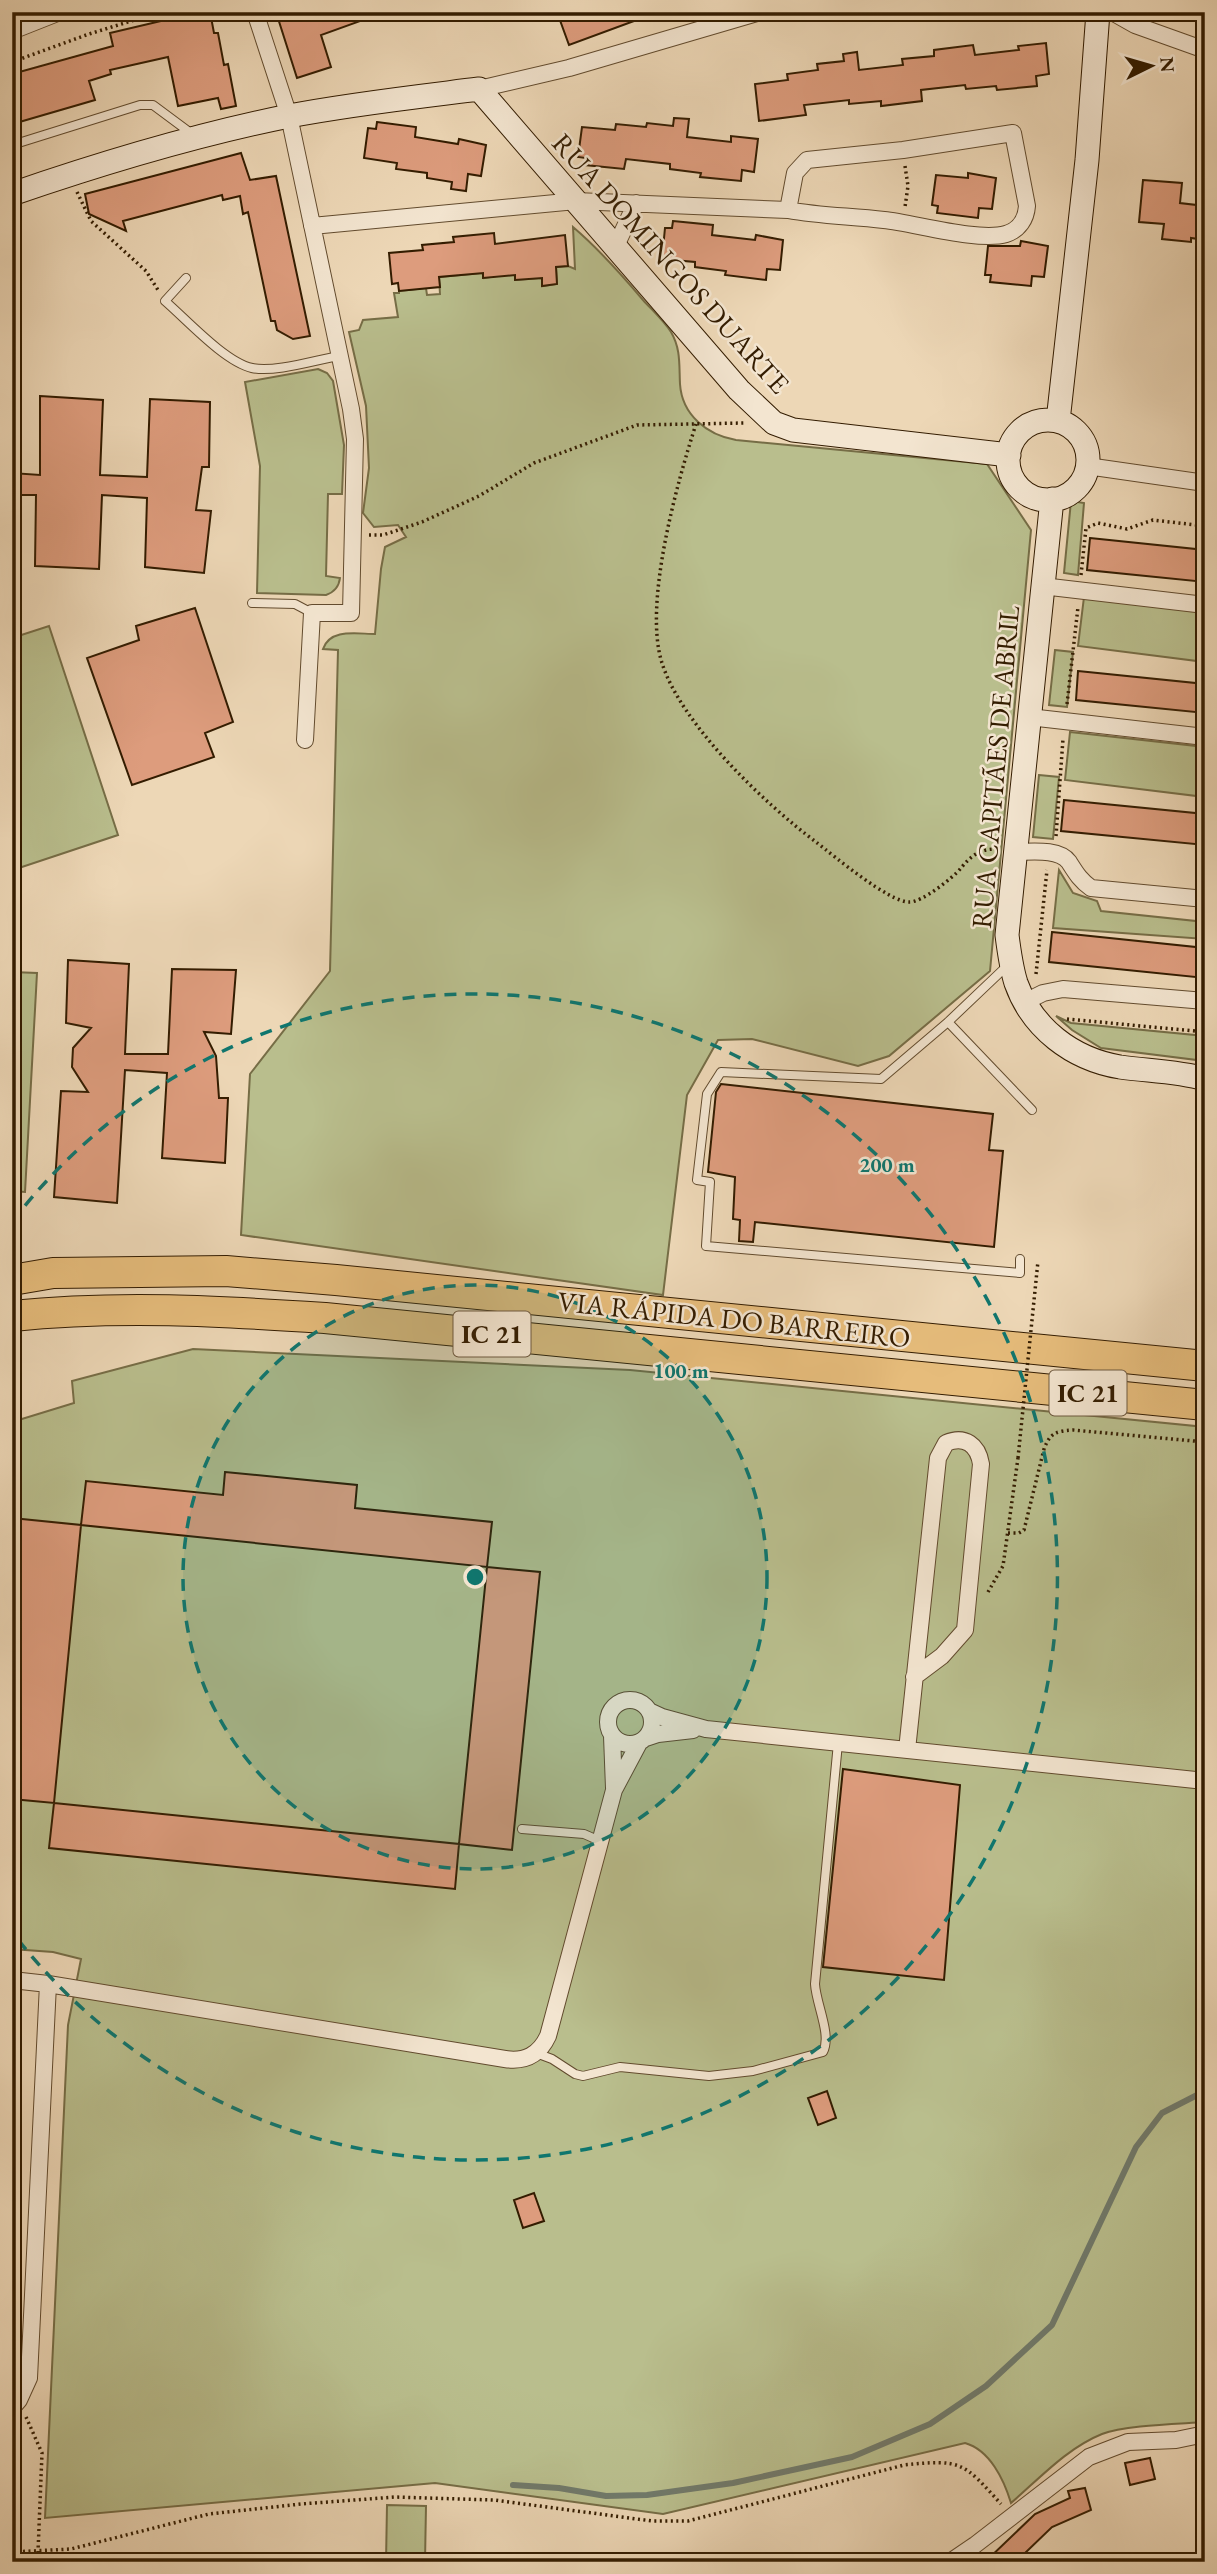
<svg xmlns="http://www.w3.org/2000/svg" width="1217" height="2574" font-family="'EB Garamond',serif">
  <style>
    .green { fill: #b9be8d; stroke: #766d46; stroke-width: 2 }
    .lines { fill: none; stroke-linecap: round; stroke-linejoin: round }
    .stream { stroke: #717a6b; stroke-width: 6 }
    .building { fill: #dd9c7d; stroke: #331c00; stroke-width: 2 }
    .lane-casing { stroke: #624b2e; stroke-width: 10 }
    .street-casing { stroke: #624b2e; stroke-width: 18 }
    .secondary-casing { stroke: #331c00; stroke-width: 25 }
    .highway-casing { stroke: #331c00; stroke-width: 32 }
    .path { stroke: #331c00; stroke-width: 3.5; stroke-dasharray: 2 3.5; stroke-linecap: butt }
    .lane { stroke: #f3e5d0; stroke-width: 8 }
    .street { stroke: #f3e5d0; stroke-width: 16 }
    .secondary { stroke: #f3e5d0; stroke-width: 23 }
    .highway { stroke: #e6bc7b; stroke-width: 30 }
    .path-bridge { stroke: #331c00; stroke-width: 3.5; stroke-dasharray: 2 3.5; stroke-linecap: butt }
    .ring { fill: none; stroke: #0f766e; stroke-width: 3.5; stroke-dasharray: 12 9 }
    .labels { text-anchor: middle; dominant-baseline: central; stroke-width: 5; stroke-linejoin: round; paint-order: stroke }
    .shield { fill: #f3e5d0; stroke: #6d583e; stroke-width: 2 }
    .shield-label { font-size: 26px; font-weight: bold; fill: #331c00 }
    .street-label { font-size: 28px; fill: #331c00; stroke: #f3e5d0 }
    .centre { fill: #0f766e; stroke: #f3e5d0; stroke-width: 3.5 }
    .ring-label { font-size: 21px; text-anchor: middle; font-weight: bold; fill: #0f766e; stroke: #f3e5d0; stroke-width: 5; stroke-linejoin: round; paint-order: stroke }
  </style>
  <rect width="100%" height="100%" fill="#edd7b6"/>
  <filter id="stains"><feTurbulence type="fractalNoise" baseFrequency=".00286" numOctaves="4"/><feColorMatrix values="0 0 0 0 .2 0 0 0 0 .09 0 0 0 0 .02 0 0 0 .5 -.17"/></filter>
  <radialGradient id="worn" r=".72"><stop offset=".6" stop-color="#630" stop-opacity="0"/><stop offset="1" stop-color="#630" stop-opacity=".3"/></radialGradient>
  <path class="green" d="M 573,227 C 599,249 621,274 643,300 C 652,310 664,321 671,332 C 681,349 679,365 680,384 C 682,415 707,435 736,440 L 987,464 L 1031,530 L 990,971 L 889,1056 L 858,1066 L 752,1039 L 718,1040 L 687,1095 L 663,1295 L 241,1235 L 250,1074 L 330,971 L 338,650 L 323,649 C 330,628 357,634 375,634 L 381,569 L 385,547 L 406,537 L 398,525 L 374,527 L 363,513 L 369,468 L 366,406 L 349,332 L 359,330 L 363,320 L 398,317 L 394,293 L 399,293 L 399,291 L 426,288 L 427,295 L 440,294 L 439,277 L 483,273 L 484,278 L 515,273 L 516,280 L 542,278 L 543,286 L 557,284 L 556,267 L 568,266 L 575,269 Z
    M 318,369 L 327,373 L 333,381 L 344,445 L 342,494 L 328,494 L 326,576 L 340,578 C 339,586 335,592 326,595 L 257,593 L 260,466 L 245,382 Z
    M 1071,501 L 1084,503 L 1078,575 L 1064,573 Z
    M 1084,597 L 1205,612 L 1205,662 L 1078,646 Z
    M 49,626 L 118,835 L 16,869 L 12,856 L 12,638 Z
    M 1055,650 L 1073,652 L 1067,707 L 1049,705 Z
    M 1070,732 L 1205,747 L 1205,797 L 1065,780 Z
    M 1039,775 L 1059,777 L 1053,839 L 1033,837 Z
    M 1059,870 L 1073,893 L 1097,901 L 1101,911 L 1205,922 L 1205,939 L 1053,928 Z
    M 12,972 L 37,973 L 25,1192 L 12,1191 Z
    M 1056,1016 L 1071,1023 L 1205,1036 L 1205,1061 L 1101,1048 L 1072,1030 Z
    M 193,1349 L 630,1370 L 1205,1427 L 1205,2422 C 1178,2424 1125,2425 1102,2434 C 1067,2448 1039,2479 1011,2503 C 1004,2480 990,2450 965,2443 L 663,2514 L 435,2483 L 45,2518 L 68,2025 L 81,1959 L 53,1952 L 12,1949 L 12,1422 L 74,1403 L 72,1381 Z
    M 387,2505 L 426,2506 L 425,2562 L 386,2562 Z"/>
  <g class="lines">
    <path class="stream" d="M 513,2485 L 559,2488 L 606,2496 L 647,2495 L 733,2483 L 852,2457 L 930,2424 L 986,2386 L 1052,2325 L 1136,2147 L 1162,2113 L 1201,2093"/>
  </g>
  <path class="building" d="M 159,12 L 210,12 L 214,33 L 218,33 L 224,65 L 228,64 L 236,106 L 221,109 L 218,98 L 178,106 L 168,57 L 110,70 L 111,74 L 89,81 L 95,100 L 16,123 L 12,113 L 12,74 L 113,46 L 110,33 L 161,21 Z
    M 276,12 L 376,12 L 377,15 L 321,35 L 331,67 L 297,78 Z
    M 557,12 L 653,12 L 653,14 L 569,45 Z
    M 1046,43 L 1049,74 L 1036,76 L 1037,86 L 997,90 L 996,86 L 966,89 L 965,85 L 921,90 L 922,101 L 881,106 L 881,101 L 849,104 L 849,100 L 804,105 L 806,115 L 759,121 L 755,84 L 788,80 L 787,74 L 818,70 L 817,64 L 844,61 L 843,54 L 857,52 L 859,70 L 903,65 L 902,59 L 934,56 L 934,50 L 973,45 L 975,55 L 1019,50 L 1018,46 Z
    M 674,118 L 689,119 L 687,137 L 731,142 L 731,136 L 758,139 L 754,172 L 742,170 L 741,181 L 700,177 L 701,173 L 670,169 L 670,164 L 626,159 L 624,169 L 585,165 L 586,158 L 578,157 L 582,127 L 615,130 L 616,124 L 646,127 L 647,123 L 673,126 Z
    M 377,122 L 416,127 L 415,137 L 458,144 L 459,139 L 486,145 L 481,176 L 468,174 L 466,191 L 451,189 L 452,182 L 427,178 L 427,173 L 396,169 L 397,163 L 364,158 L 368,128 L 376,129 Z
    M 241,153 L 250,180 L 276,176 L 310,336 L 293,339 L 277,330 L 275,321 L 271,321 L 248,212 L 243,214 L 240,196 L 223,200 L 222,195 L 123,221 L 126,231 L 89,214 L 85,194 Z
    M 968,173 L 996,178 L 992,209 L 979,208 L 978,218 L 937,213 L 938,206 L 932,205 L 936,175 L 968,178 Z
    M 1143,180 L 1182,183 L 1180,203 L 1205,206 L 1205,240 L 1191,238 L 1191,242 L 1162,239 L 1164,224 L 1139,222 Z
    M 673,221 L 713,225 L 712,235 L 755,240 L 756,235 L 783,240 L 780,270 L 767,269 L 766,280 L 725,275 L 726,271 L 695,267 L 695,262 L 662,259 L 665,228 L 672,228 Z
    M 494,233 L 495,244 L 565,235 L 568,266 L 556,267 L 557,284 L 542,286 L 542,278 L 515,280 L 515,275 L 483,278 L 483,273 L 439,277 L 440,287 L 399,291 L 398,283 L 392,284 L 389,253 L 423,250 L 422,245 L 454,242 L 453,237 Z
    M 1021,241 L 1048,246 L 1044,277 L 1032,276 L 1031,286 L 990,282 L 991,275 L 985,275 L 988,246 L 1020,246 Z
    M 40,396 L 103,400 L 100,475 L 147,477 L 150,399 L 210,402 L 209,467 L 202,467 L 196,510 L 211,511 L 204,573 L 145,567 L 147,498 L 102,495 L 99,569 L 35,566 L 36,495 L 12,495 L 12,473 L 40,475 Z
    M 1090,538 L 1205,550 L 1205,582 L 1087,570 Z
    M 195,608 L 233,722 L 205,733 L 214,757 L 132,785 L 87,658 L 139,640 L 136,626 Z
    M 1078,671 L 1205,684 L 1205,713 L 1076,700 Z
    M 1064,800 L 1205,814 L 1205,845 L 1061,831 Z
    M 1052,932 L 1205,948 L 1205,978 L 1049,962 Z
    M 68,960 L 129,964 L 125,1054 L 168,1054 L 172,969 L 236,970 L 231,1034 L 204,1032 L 216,1056 L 219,1098 L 228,1098 L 225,1163 L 162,1158 L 167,1073 L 125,1070 L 117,1203 L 54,1197 L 61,1091 L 88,1092 L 72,1067 L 73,1048 L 91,1028 L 66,1023 Z
    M 721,1084 L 993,1114 L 989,1150 L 1003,1151 L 994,1247 L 755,1222 L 753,1242 L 739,1241 L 740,1220 L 733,1219 L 735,1177 L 708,1172 L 716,1092 Z
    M 225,1472 L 357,1485 L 355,1508 L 492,1522 L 487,1567 L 81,1525 L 86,1481 L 223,1495 Z
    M 12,1518 L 81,1525 L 54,1803 L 12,1799 Z
    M 487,1567 L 540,1572 L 512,1850 L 459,1844 Z
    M 843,1769 L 960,1785 L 944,1980 L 823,1967 Z
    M 54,1803 L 459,1844 L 455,1889 L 49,1848 Z
    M 827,2091 L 836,2118 L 818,2125 L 808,2098 Z
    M 534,2193 L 544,2221 L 523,2228 L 514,2200 Z
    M 1150,2458 L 1155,2479 L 1130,2485 L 1125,2463 Z
    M 1085,2488 L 1091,2510 L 1052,2527 L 1023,2555 L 1026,2562 L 985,2562 L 1035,2514 L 1070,2498 L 1068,2491 Z"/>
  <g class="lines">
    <g class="lane-casing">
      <path id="lane" d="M 12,145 L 140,105 L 153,105 L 192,134
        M 186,278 L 165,301 C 187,320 225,362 252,368 C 274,373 316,360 339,356
        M 252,603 L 295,604 L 312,613
        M 1009,964 L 948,1022 L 881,1079 L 721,1072 L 707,1094 L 697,1180 L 710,1182 L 706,1246 L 1020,1273 L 1020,1259
        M 948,1022 L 1032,1110
        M 522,1829 L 584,1834 L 600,1841
        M 536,2053 L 552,2059 L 575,2074 L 583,2076 L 620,2067 L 709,2076 L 753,2071 L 823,2052 C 832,2035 816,2004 815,1984 L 838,1743"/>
    </g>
    <g class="street-casing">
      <path id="street" d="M 255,12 L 289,116 L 351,409 L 355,439 L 351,613 L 312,613 L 305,740
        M 1112,12 L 1135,25 L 1205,50
        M 12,31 L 60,12
        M 479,89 L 569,68 L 760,12
        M 312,226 L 576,201 L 788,210 C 820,216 851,216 884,220 C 914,223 978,242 1006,234 C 1019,230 1026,219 1027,206 L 1013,133 L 903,150 L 807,160 L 795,173 L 788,210
        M 615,248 L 636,203
        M 1087,466 L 1205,483
        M 1042,586 L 1205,605
        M 1029,717 L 1205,737
        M 1015,852 C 1030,852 1059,848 1069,862 C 1076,873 1080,880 1091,888 L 1205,899
        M 1025,1002 L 1043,993 L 1063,989 L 1205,1001
        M608 1722a22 22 0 1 1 44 0a22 22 0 1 1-44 0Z
        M 649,1711 L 662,1717 L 706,1729 L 1205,1781
        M 612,1736 L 614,1788
        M 646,1738 L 658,1734 L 693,1730
        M 907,1750 L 938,1458 L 946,1443 C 965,1435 978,1445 981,1464 L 965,1630 L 942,1656 L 914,1677
        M 12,1980 L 48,1984 L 505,2059 C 525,2062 539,2055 548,2036 L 614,1790 L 639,1743
        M 12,2408 L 19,2400 L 29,2378 L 48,1984
        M 950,2562 L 975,2545 L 1089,2457 L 1128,2442 L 1176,2440 L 1205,2434"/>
    </g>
    <g class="secondary-casing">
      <path id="secondary" d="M 12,194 C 102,163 195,135 289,116 C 351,104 415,97 479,89 L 739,390 L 774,423 L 793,430 L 1009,455
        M1008 460a40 40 0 1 1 80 0a40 40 0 1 1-80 0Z
        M 1058,421 L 1087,160 L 1098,12
        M 1052,499 L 1007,935 C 1009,951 1011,967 1016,983 C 1032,1028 1072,1059 1120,1067 C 1148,1071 1177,1071 1205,1079"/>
    </g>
    <g class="highway-casing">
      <path id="highway" d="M 12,1280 L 53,1273 L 226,1271 L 336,1280 L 1205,1366
        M 12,1316 C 119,1305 219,1311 325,1318 L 1205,1405"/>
    </g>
    <path class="path" d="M 12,62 L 89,34 L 157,13
      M 905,166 L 908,186 L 905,207
      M 77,192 L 91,221 L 146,271 L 158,290
      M 696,424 C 677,483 643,604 662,663 C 681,724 765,804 816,842 C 834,856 889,902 909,902 C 921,903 953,878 961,868 C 971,856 979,849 996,849
      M 369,535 L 383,535 L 422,522 L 479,496 L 534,463 L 637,425 L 744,423
      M 1081,575 L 1086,528 L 1098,523 L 1127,529 L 1153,520 L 1205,526
      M 1067,704 L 1078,607
      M 1056,836 L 1063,739
      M 1036,974 L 1047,870
      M 1067,1019 L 1205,1032
      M 1008,1533 L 1019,1533 L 1024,1530 L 1044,1449 C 1050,1433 1056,1431 1073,1430 L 1205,1442
      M 988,1592 L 1003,1566 L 1018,1458
      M 26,2417 L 42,2453 L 38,2552
      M 12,2552 L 71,2549 L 209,2514 L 301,2504 L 395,2497 L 494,2500 L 652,2521 L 688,2521 L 904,2465 C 962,2459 963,2462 1001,2504"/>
    <use href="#lane" class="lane"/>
    <use href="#street" class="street"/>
    <use href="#secondary" class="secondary"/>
    <use href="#highway" class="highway"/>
    <path class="path-bridge" d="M 1018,1458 L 1038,1261"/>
  </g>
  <circle cx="475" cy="1577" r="292" fill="#0f766e" fill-opacity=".12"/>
  <g class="ring">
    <circle cx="475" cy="1577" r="292"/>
    <path d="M12 1222A583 583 0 1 1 12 1932"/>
  </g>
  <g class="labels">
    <g class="shield">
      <rect x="453.5" y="1311.5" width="77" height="45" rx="5"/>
      <rect x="1049.5" y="1370.5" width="77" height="45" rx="5"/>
    </g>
    <g class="shield-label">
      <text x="492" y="1334">IC 21</text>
      <text x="1088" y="1393">IC 21</text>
    </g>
    <g class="street-label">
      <text transform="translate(671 263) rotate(48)">RUA DOMINGOS DUARTE</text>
      <text transform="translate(995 767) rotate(-85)">RUA CAPITÃES DE ABRIL</text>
      <text transform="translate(734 1319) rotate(6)">VIA RÁPIDA DO BARREIRO</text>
    </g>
  </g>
  <circle cx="475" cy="1577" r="10" class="centre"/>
  <g class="ring-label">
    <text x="887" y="1172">200 m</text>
    <text x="681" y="1378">100 m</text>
  </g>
  <rect width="1217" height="2574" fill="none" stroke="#edd7b6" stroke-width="42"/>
  <rect x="14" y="14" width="1189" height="2546" fill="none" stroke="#331c00" stroke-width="3.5"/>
  <rect x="21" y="21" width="1175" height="2532" fill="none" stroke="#331c00" stroke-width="2"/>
  <g transform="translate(1151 66) rotate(85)" stroke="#f3e5d0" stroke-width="5" paint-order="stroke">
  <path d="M0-5L12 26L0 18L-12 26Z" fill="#331c00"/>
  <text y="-10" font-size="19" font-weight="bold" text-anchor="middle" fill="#331c00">N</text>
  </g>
  <rect width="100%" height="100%" filter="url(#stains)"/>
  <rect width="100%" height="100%" fill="url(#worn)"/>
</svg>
